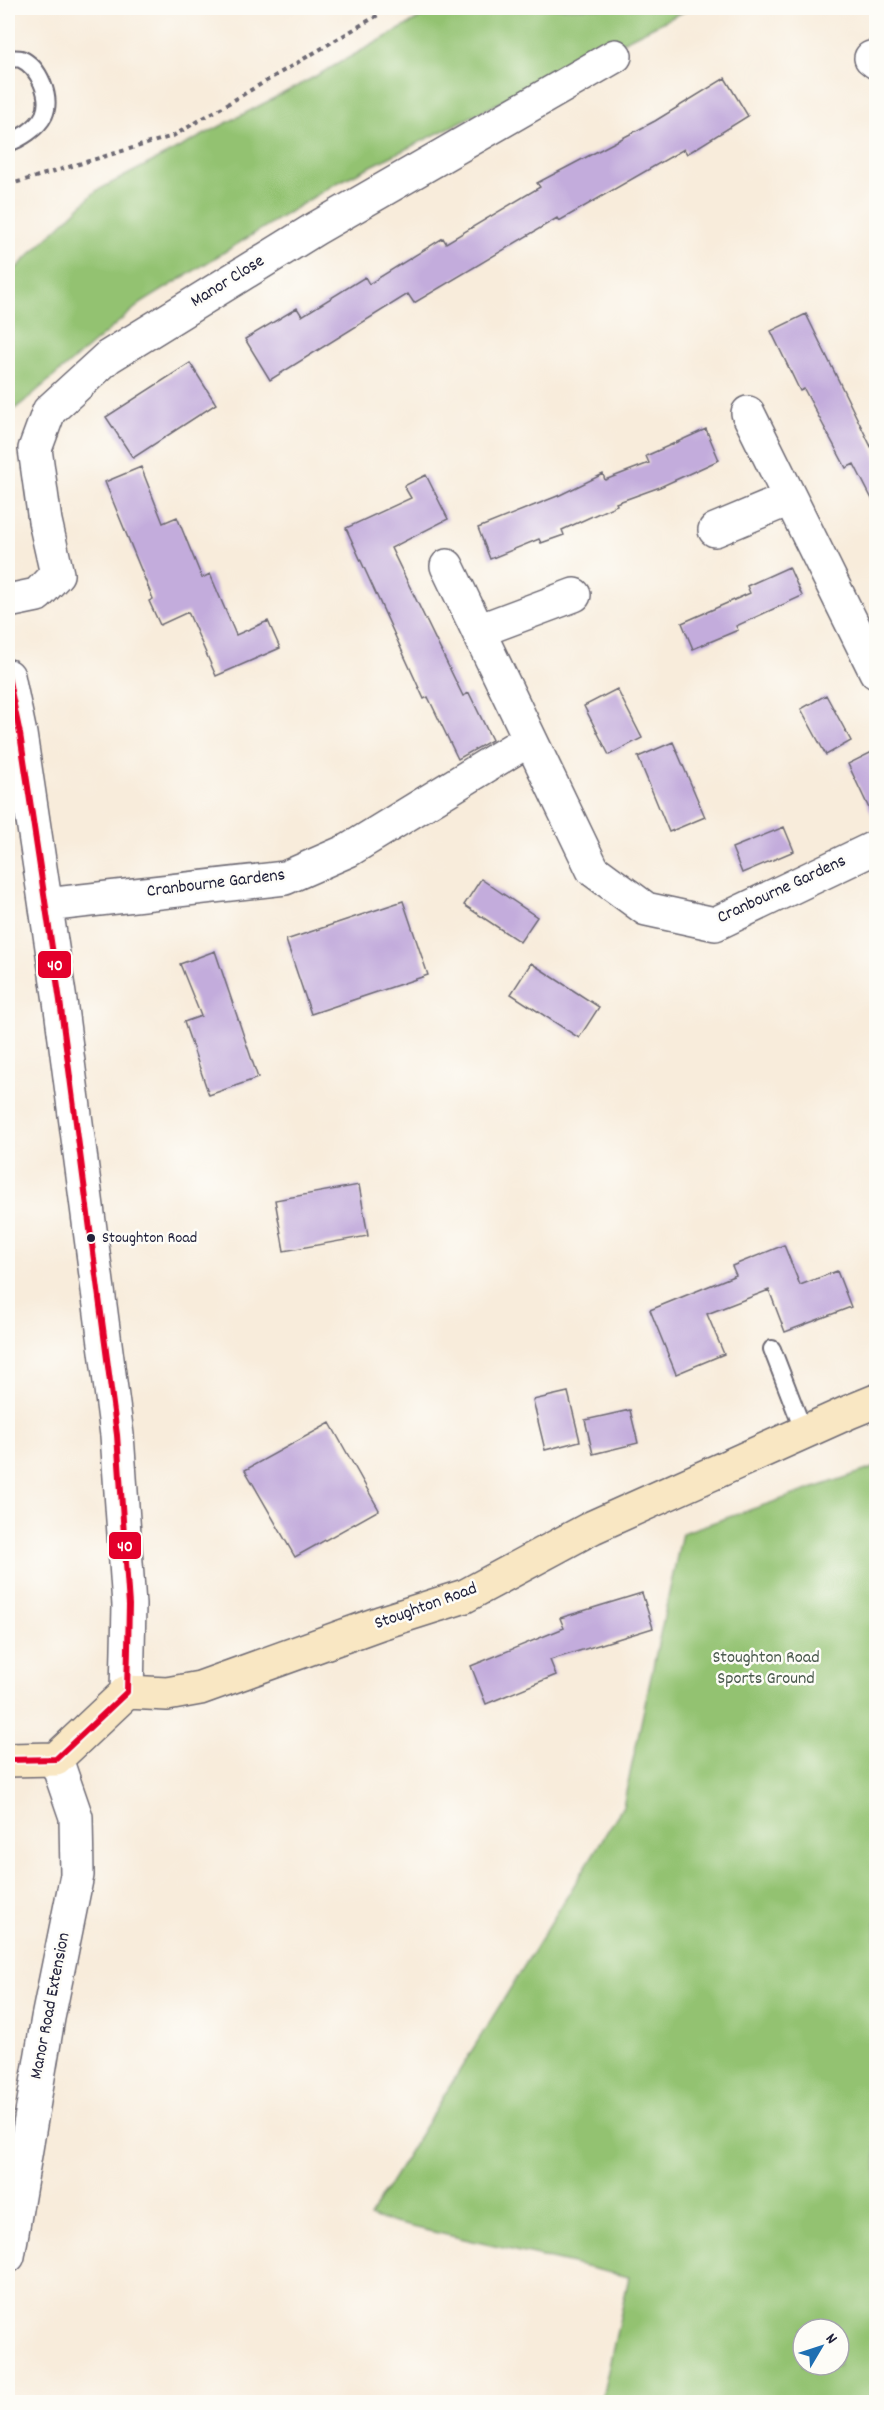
<svg xmlns="http://www.w3.org/2000/svg" width="884" height="2410" font-family="Dekko,sans-serif">
  <style>
    .green { fill: #93c271; stroke: #5a7256; stroke-width: 1.5; fill-rule: evenodd }
    .building { fill: #c3acdc }
    .lines { fill: none; stroke-linecap: round; stroke-linejoin: round }
    .lane-casing { stroke: #6d6973; stroke-width: 20 }
    .street-casing { stroke: #6d6973; stroke-width: 36 }
    .secondary-casing { stroke: #6d6973; stroke-width: 36 }
    .path { stroke: #6d6973; stroke-width: 4; stroke-dasharray: 4.5 4.5; stroke-linecap: butt }
    .lane { stroke: #fff; stroke-width: 16 }
    .street { stroke: #fff; stroke-width: 33 }
    .secondary { stroke: #f9e7c3; stroke-width: 33 }
    .bus-1-casing { stroke: #fdfcf7; stroke-width: 10 }
    .bus-1 { stroke: #e4002b; stroke-width: 6 }
    .bus-dot { fill: #22223b; stroke: #fdfcf7; stroke-width: 2 }
    .labels { text-anchor: middle; dominant-baseline: central; stroke-width: 5; stroke-linejoin: round; paint-order: stroke }
    .bus-label { font-size: 16px; fill: #22223b; stroke: #fdfcf7; text-anchor: start }
    .street-label { font-size: 18px; fill: #22223b; stroke: #fdfcf7 }
    .park-label { font-size: 18px; fill: #4a5a4e; stroke: #fdfcf7 }
    .line-badge { stroke: #fdfcf7; stroke-width: 2 }
    .badge-label { font-size: 16px; text-anchor: middle; font-weight: bold; fill: #fff }
  </style>
  <rect width="100%" height="100%" fill="#fdfcf7"/>
  <filter id="ink" filterUnits="userSpaceOnUse"><feTurbulence type="fractalNoise" baseFrequency=".0167" numOctaves="2"/><feDisplacementMap in="SourceGraphic" scale="12" xChannelSelector="R" yChannelSelector="G"/><feConvolveMatrix kernelMatrix="1 2 1 2 8 2 1 2 1" color-interpolation-filters="sRGB"/></filter>
  <filter id="wash" filterUnits="userSpaceOnUse"><feTurbulence type="fractalNoise" baseFrequency=".008" numOctaves="4" result="noise"/><feDisplacementMap in="SourceGraphic" scale="24" xChannelSelector="R" yChannelSelector="G"/><feGaussianBlur stdDeviation="1.35" result="paint"/><feColorMatrix in="noise" values="0 0 0 0 0 0 0 0 0 0 0 0 0 0 0 0 0 1.4 0 .05"/><feComposite in="paint" operator="in"/></filter>
  <g filter="url(#wash)">
    <rect width="100%" height="100%" fill="#f8ecdb"/>
    <path class="green" d="M 438,8 L 691,8 L 333,185 L 140,304 L 8,415 L 8,276 L 96,191 L 305,82 Z
      M 876,1467 L 876,2402 L 601,2402 L 629,2277 L 369,2217 L 623,1806 L 682,1533 ZM 803,2329 L 839,2329 L 839,2365 L 803,2365 Z"/>
    <g id="blocks">
      <path class="building" d="M 725,78 L 748,116 L 687,154 L 684,149 L 559,221 L 557,218 L 414,303 L 408,294 L 270,380 L 245,339 L 297,308 L 302,316 L 365,277 L 369,284 L 443,238 L 446,243 L 540,187 L 537,183 L 655,121 Z
        M 806,314 L 876,457 L 876,507 L 854,464 L 846,468 L 804,389 L 800,391 L 771,331 Z
        M 190,363 L 216,404 L 133,458 L 106,417 Z
        M 706,429 L 719,460 L 660,487 L 616,503 L 617,505 L 562,530 L 564,535 L 541,543 L 539,539 L 490,559 L 478,528 L 560,495 L 603,474 L 605,480 L 649,463 L 646,456 Z
        M 141,467 L 163,523 L 177,517 L 202,578 L 210,574 L 236,635 L 268,621 L 280,648 L 216,676 L 188,612 L 160,625 L 149,601 L 153,599 L 105,482 Z
        M 426,475 L 448,519 L 391,548 L 463,696 L 469,693 L 492,740 L 458,759 L 428,697 L 424,699 L 346,528 L 411,498 L 404,486 Z
        M 789,567 L 802,596 L 736,626 L 738,630 L 693,649 L 682,623 L 750,593 L 747,586 Z
        M 617,689 L 642,738 L 609,755 L 584,706 Z
        M 826,695 L 851,741 L 826,755 L 801,709 Z
        M 673,742 L 705,817 L 669,832 L 638,757 Z
        M 876,750 L 876,823 L 848,764 Z
        M 784,827 L 794,851 L 742,873 L 732,848 Z
        M 481,879 L 537,917 L 520,942 L 464,905 Z
        M 403,901 L 428,975 L 311,1014 L 286,940 Z
        M 215,951 L 258,1078 L 209,1095 L 184,1022 L 201,1016 L 180,964 Z
        M 531,963 L 599,1007 L 579,1038 L 511,994 Z
        M 359,1185 L 368,1236 L 284,1251 L 275,1200 Z
        M 784,1245 L 800,1285 L 837,1271 L 851,1307 L 785,1332 L 769,1290 L 707,1314 L 724,1354 L 676,1374 L 650,1310 L 736,1275 L 732,1266 Z
        M 568,1392 L 580,1441 L 545,1450 L 533,1400 Z
        M 630,1410 L 638,1443 L 593,1454 L 585,1420 Z
        M 330,1423 L 379,1510 L 295,1557 L 245,1470 Z
        M 642,1593 L 653,1628 L 550,1660 L 556,1675 L 486,1704 L 471,1666 L 564,1628 L 560,1618 Z"/>
    </g>
  </g>
  <g filter="url(#ink)">
    <use href="#blocks" fill-opacity="0" stroke="#6d6973" stroke-width="1.5"/>
    <g class="lines">
      <g class="lane-casing">
        <path id="lane" d="M 8,58 C 11,59 18,58 21,59 C 39,67 52,97 44,115 C 38,128 20,139 8,143
          M 772,1349 L 804,1432"/>
      </g>
      <g class="street-casing">
        <path id="street" d="M 871,58 L 876,62
          M 748,413 L 876,672
          M 715,530 L 789,499
          M 447,566 L 593,870 L 646,909 L 715,924 L 876,847
          M 8,601 L 37,595 L 57,574 L 45,521 L 35,449 L 49,411 L 108,357 L 315,229 L 615,56
          M 478,631 L 574,595
          M 8,676 L 20,734 L 60,1001 L 117,1435 L 129,1605 L 127,1692
          M 46,905 L 285,878 L 349,850 L 530,739
          M 8,2256 L 48,2018 L 77,1875 L 76,1817 L 56,1759"/>
      </g>
      <g class="secondary-casing">
        <path id="secondary" d="M 8,1760 L 56,1759 L 127,1692 L 167,1694 L 200,1688 L 380,1623 L 465,1596 L 593,1527 L 849,1412 L 876,1401"/>
      </g>
      <path class="path" d="M 8,185 L 173,136 L 390,8"/>
      <use href="#lane" class="lane"/>
      <use href="#street" class="street"/>
      <use href="#secondary" class="secondary"/>
      <g class="bus-1-casing">
        <path id="bus-1" d="M 8,676 L 20,734 L 60,1001 L 117,1435 L 129,1605 L 127,1692 L 56,1759 L 8,1760"/>
      </g>
      <use href="#bus-1" class="bus-1"/>
    </g>
  </g>
  <circle class="bus-dot" cx="91" cy="1238" r="5"/>
  <g class="labels">
    <g class="bus-label">
      <text x="102" y="1238">Stoughton Road</text>
    </g>
    <g class="street-label">
      <text transform="translate(228 282) rotate(-32)">Manor Close</text>
      <text transform="translate(216 884) rotate(-7)">Cranbourne Gardens</text>
      <text transform="translate(782 890) rotate(-25)">Cranbourne Gardens</text>
      <text transform="translate(426 1607) rotate(-20)">Stoughton Road</text>
      <text transform="translate(51 2006) rotate(-79)">Manor Road Extension</text>
    </g>
    <g class="park-label">
      <text x="766" y="1658">Stoughton Road<tspan x="766" dy="21">Sports Ground</tspan></text>
    </g>
  </g>
  <g class="line-badge">
    <rect x="37" y="950" width="35" height="29" rx="6" fill="#e4002b"/>
    <rect x="108" y="1531" width="34" height="29" rx="6" fill="#e4002b"/>
  </g>
  <g class="badge-label">
    <text x="55" y="970">40</text>
    <text x="125" y="1551">40</text>
  </g>
  <rect width="884" height="2410" fill="none" stroke="#fdfcf7" stroke-width="30"/>
  <g transform="translate(821 2347) rotate(51)"><circle r="28" fill="#fdfcf7" stroke="#a5a5ac" stroke-width="1.5"/>
  <path d="M0-4.5L10 22L0 15L-10 22Z" fill="#1f6fb2"/>
  <text y="-9" font-size="16" font-weight="bold" text-anchor="middle" fill="#22223b">N</text>
  </g>
</svg>
